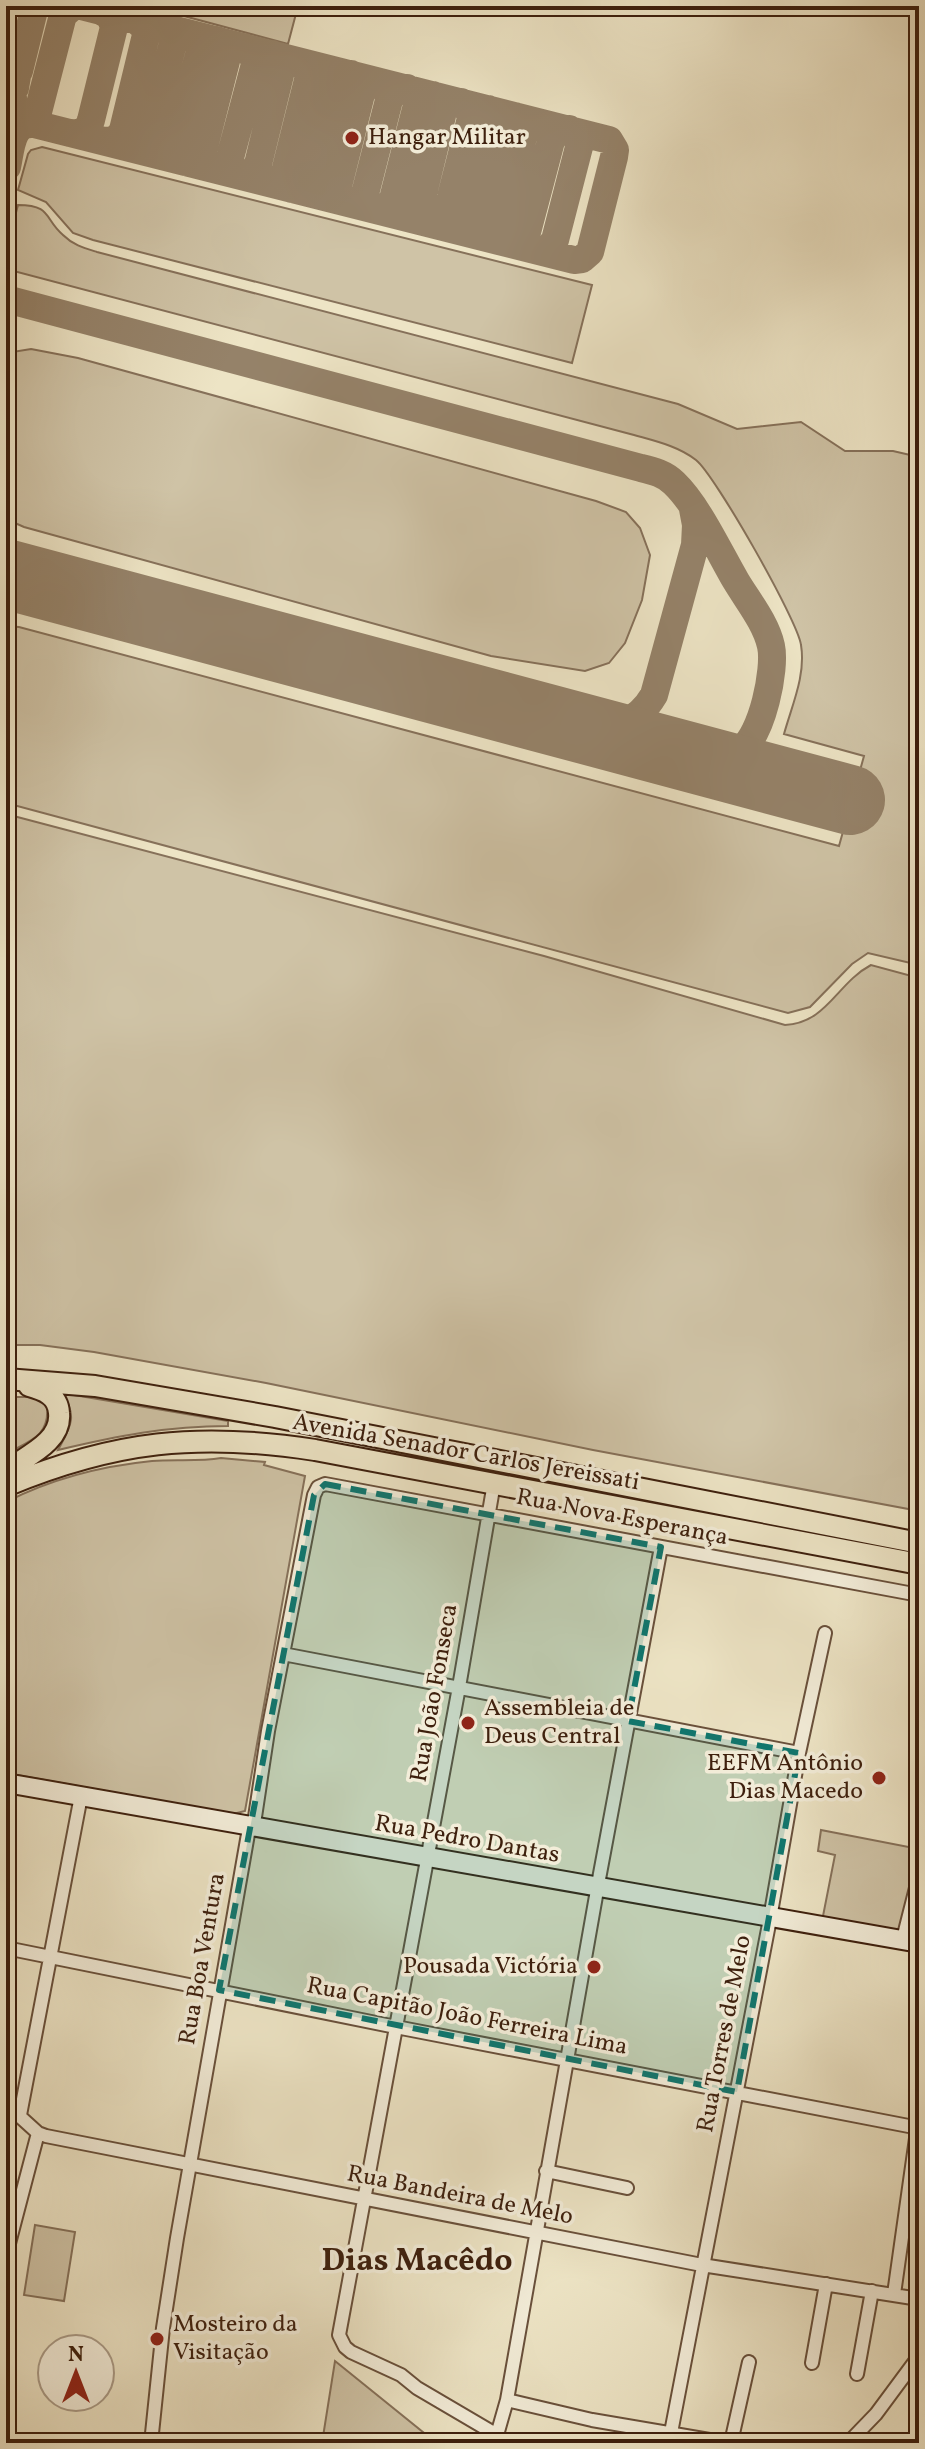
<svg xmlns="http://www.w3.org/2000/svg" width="925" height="2449" font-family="Vollkorn,serif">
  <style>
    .green { fill: #cfc3a6; stroke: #86715a; stroke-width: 2 }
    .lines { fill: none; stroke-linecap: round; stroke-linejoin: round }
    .taxiway { stroke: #958269; stroke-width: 28 }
    .runway { stroke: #958269; stroke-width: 70 }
    .minor-casing { stroke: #69503b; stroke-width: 16 }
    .secondary-casing { stroke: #3d1f0d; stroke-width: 22 }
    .primary-casing { stroke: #3d1f0d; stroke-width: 24 }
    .minor { stroke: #f3edd9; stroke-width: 12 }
    .secondary { stroke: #f3edd9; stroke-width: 18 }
    .primary { stroke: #ede4c5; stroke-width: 20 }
    .marked { fill: #0f766e; fill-opacity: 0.2; stroke: #0f766e; stroke-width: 6; stroke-dasharray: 16 10; stroke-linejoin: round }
    .poi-dot { fill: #8f2418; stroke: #f3edd9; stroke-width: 3 }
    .labels { text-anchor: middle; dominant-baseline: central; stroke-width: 7; stroke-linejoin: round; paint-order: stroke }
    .poi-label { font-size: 24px; fill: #3d1f0d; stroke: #f3edd9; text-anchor: start }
    .street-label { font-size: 24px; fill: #3d1f0d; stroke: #f3edd9 }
    .district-label { font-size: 32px; font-weight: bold; fill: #3d1f0d; stroke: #f3edd9 }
  </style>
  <rect width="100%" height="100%" fill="#ede4c5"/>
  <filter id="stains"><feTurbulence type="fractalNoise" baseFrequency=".0025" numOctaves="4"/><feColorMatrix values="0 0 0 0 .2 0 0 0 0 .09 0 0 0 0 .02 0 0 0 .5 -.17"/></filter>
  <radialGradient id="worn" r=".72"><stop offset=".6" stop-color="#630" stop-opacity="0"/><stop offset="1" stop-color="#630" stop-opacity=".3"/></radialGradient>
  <path class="green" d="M 171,6 L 203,6 L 219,10 L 220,6 L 298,6 L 288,44 L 169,12 Z
    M 42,147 L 592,285 L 572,363 L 93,240 L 73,233 L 46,202 L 18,190 L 28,154 L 31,150 Z
    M 18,205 C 52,205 44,219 63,235 C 73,245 84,248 97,252 L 678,404 L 737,429 L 801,422 L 845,451 L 893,451 L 919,457 L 919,965 L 868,953 L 852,964 L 810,1007 L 788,1013 L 6,803 L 6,626 L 19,627 L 839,846 L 864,756 L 784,734 C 792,705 806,675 801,645 C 798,621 715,475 696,460 C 678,446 655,441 634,435 L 6,269 L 6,251 Z
    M 31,349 L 78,358 L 596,501 L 626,512 L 640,528 L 650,555 L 642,600 L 625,643 L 609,663 L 585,671 L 491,656 L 24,527 L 6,519 L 6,353 Z
    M 6,814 L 544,956 L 785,1025 C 827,1023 837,983 871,965 L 919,978 L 919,1511 L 593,1450 L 266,1383 L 94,1352 L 40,1345 L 6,1345 Z
    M 62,1393 L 228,1421 L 228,1426 C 167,1426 117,1436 58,1450 C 69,1429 79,1417 62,1393 Z
    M 6,1397 L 36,1397 L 47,1406 C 50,1437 29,1441 6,1454 Z
    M 221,1458 L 265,1462 L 264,1465 L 305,1476 L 245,1811 L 233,1814 L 6,1773 L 6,1502 C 51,1479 102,1466 152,1461 C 175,1459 198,1462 221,1458 Z
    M 821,1830 L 919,1849 L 902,1928 L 896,1932 L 825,1920 L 823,1916 L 835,1855 L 818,1851 Z
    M 35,2225 L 75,2232 L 64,2301 L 24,2295 Z
    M 335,2361 L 434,2441 L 434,2443 L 322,2443 Z"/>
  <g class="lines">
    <path class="taxiway" d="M 6,36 L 18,70 L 15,88
      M 19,71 L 35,6
      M 6,72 L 13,98 L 8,145
      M 14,129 L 32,119 L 38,112 L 63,15 L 73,6
      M 70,133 C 81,134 88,131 91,120 L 114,27 L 110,16 L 101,11
      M 100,140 C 111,142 118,140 123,130 L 146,35 L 145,28 L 136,20
      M 130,147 C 141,149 146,145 150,135 L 173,43 L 171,32 L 164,27
      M 158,154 L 171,152 L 176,145 L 200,51 L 197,39 L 190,34
      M 186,162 L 197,159 L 204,147 L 227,57 L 226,47 L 217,40
      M 7,167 C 11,149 11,122 34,124 L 574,260 L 582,259 L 590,252 L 614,157 L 615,150 L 609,140 L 81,6
      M 213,168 L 223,167 L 230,158 L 255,64 L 252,54 L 244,47
      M 239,175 L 251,174 L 258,164 L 281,71 L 279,60 L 272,54
      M 266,182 L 278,180 L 285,172 L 309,76 L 304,65 L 297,61
      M 292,189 L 303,188 L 312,178 L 335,86 L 334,76 L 325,68
      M 320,196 L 330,195 L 338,186 L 362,90 L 360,80 L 351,74
      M 348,202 L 357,201 L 365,194 L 389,100 L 386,86 L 379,82
      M 376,209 L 388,206 L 393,199 L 417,105 L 414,95 L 407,88
      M 403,216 L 413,214 L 420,206 L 442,116 L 442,103 L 433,95
      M 430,223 C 440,223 445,219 448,209 L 471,118 L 468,109 L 461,102
      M 457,230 L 470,226 L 474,218 L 498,124 L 495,115 L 488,109
      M 484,237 L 495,234 L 501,225 L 524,133 L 523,122 L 515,116
      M 510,243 L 517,243 L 526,236 L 551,141 L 549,128 L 541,123
      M 537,250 L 549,248 L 555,240 L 579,147 L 577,138 L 569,129
      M 6,299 L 641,468 C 654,471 665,474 674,483 C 698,506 719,552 736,581 C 748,601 766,623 771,646 C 776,669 762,736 741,749 C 727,758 703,758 687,756
      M 580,728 C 612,731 637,724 654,695 L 695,545 L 696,525 L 693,509"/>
    <path class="runway" d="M 6,574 L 850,800"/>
    <g class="minor-casing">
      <path id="minor" d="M 494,1483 L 459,1687 L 339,2335 L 345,2347 L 351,2352 L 401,2375 L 417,2388 L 497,2435 L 505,2443
        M 283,1654 L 799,1753
        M 903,1939 L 919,1876
        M 6,1948 L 396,2027 L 919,2128
        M 6,2104 L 38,2133 L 46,2136 L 702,2265 L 919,2299
        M 20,2115 L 81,1796
        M 546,2171 L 627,2188
        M 6,2255 L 38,2133
        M 894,2294 L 919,2117
        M 812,2363 L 826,2284
        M 857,2374 L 872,2291
        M 507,2400 L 592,2420 L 727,2443 L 732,2438 L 749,2362
        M 497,2435 L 507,2400 L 599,1879 L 661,1547
        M 151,2443 L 163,2328 L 177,2238 L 248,1834 L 255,1817 L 268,1731 L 314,1495 L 318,1487 L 325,1484 L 919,1595
        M 669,2443 L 769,1924 L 799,1753 L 825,1633
        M 848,2443 L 876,2414 L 919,2356"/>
    </g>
    <g class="secondary-casing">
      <path id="secondary" d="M 6,1783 L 919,1943"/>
    </g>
    <g class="primary-casing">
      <path id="primary" d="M 6,1379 L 95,1386 L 275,1417 L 919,1543
        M 6,1471 C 26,1456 62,1442 59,1413 C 58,1395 43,1390 29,1386
        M 6,1486 C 114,1441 199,1432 315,1450 L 919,1564"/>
    </g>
    <use href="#minor" class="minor"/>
    <use href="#secondary" class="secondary"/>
    <use href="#primary" class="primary"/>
  </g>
  <path class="marked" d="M 325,1484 L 661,1547 L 628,1721 L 799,1753 L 737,2092 L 219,1990 L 314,1495 Z"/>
  <g class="poi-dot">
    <circle cx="352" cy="138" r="8"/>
    <circle cx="468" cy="1723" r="8"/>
    <circle cx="879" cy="1778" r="8"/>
    <circle cx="594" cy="1967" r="8"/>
    <circle cx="157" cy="2339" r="8"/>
  </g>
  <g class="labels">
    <g class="poi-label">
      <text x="368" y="138">Hangar Militar</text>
      <text x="484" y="1709">Assembleia de<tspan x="484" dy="28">Deus Central</tspan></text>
      <text x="863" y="1764" text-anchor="end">EEFM Antônio<tspan x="863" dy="28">Dias Macedo</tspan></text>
      <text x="578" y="1967" text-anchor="end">Pousada Victória</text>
      <text x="173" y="2325">Mosteiro da<tspan x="173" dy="28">Visitação</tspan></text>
    </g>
    <g class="street-label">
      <text transform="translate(466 1453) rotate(10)">Avenida Senador Carlos Jereissati</text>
      <text transform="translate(622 1518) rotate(11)">Rua Nova Esperança</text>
      <text transform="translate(435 1693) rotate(-80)">Rua João Fonseca</text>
      <text transform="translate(467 1840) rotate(10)">Rua Pedro Dantas</text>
      <text transform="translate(203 1959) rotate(-80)">Rua Boa Ventura</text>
      <text transform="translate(467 2017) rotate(11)">Rua Capitão João Ferreira Lima</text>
      <text transform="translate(725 2034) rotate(-79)">Rua Torres de Melo</text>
      <text transform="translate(460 2196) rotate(11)">Rua Bandeira de Melo</text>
    </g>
    <g class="district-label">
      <text x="417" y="2262">Dias Macêdo</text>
    </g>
  </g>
  <rect width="925" height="2449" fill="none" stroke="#ede4c5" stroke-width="32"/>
  <rect x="8" y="8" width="909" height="2433" fill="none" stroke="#3d1f0d" stroke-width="4"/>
  <rect x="16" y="16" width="893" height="2417" fill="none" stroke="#3d1f0d" stroke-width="2"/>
  <g transform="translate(76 2373)"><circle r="38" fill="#f3edd9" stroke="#aa9b87" stroke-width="2"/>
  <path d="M0-6L14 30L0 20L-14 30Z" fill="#8f2418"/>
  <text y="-12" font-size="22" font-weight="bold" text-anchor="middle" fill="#3d1f0d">N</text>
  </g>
  <rect width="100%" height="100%" filter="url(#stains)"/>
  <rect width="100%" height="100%" fill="url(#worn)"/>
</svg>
